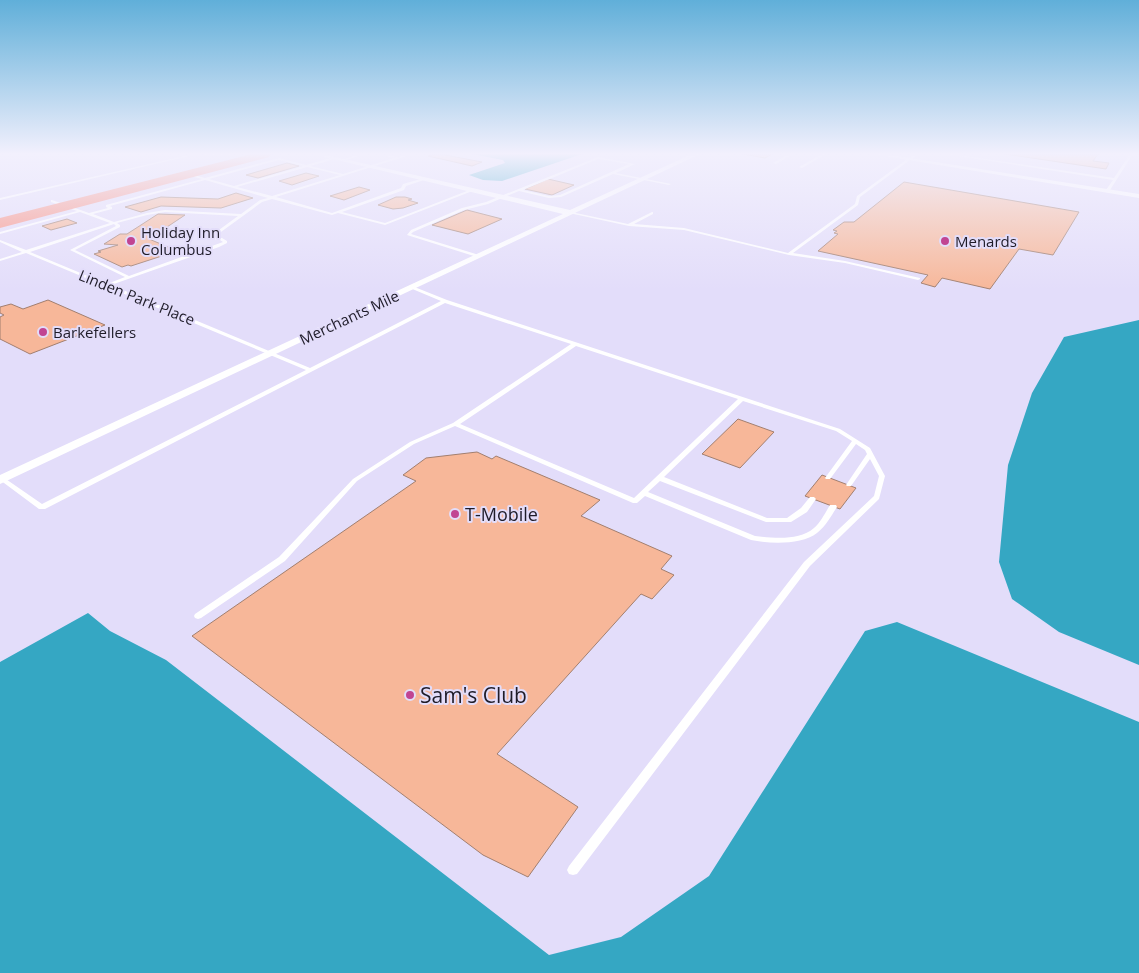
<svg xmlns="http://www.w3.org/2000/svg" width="1139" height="973" font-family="'Open Sans',sans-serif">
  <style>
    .water { fill: #35a7c3 }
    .building { fill: #f7b799; stroke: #a27f6f }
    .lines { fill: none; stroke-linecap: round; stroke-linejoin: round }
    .lane { fill: #fff; fill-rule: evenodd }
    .street { fill: #fff; fill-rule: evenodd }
    .highway { fill: #f89183; fill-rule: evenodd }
    .poi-dot { fill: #c14492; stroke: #e3ddfa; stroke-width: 2 }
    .labels { text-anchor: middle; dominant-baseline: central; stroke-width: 4; stroke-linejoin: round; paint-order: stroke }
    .far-poi-label { font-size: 15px; fill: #1f1c29; stroke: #e3ddfa; text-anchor: start }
    .far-street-label { font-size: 15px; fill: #1f1c29; stroke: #e3ddfa }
    .poi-label { font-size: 18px; fill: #1f1c29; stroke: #e3ddfa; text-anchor: start }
    .near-poi-label { font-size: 21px; fill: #1f1c29; stroke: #e3ddfa; text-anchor: start }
  </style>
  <rect width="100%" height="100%" fill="#e3ddfa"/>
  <path class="water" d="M 472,154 L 582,154 L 502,181 L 483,180 L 469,175 L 505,163 L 503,160 Z
    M 1139,320 L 1139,665 L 1059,632 L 1012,599 L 999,562 L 1008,465 L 1032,393 L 1064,337 Z
    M 88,613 L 110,631 L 166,660 L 549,955 L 621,937 L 709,876 L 865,631 L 897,622 L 1139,722 L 1139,973 L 0,973 L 0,662 Z"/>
  <path class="building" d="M 436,154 L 440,154 L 482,162 L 472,166 L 428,156 Z
    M 743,154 L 772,154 L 765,158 Z
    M 1005,154 L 1098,154 L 1093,161 L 1109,163 L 1106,169 Z
    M 287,163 L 299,166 L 258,178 L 246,175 Z
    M 306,173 L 319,176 L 292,185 L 279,181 Z
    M 548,179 L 574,185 L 552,195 L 525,189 Z
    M 904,182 L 1079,212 L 1053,255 L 1019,249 L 990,289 L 942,278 L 935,287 L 921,283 L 928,275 L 818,251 L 838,234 L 834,233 L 837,231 L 833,230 L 844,222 L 854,222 Z
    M 359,187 L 370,190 L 344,200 L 330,196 Z
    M 236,193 L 253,198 L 221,208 L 161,206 L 141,212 L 125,207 L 161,197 L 218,199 Z
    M 396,197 L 405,197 L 412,199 L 408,200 L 418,203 L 403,208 L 393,209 L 378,205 Z
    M 467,210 L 502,219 L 468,234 L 432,225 Z
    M 158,214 L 185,215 L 149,239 L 175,250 L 168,252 L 171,253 L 131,266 L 128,265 L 122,267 L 94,254 L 101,252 L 98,251 L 118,245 L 104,244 L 120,234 L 127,234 Z
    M 67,219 L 77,223 L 51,230 L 42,226 Z
    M 48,300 L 105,325 L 30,354 L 0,339 L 0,317 L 4,315 L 0,313 L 0,307 L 11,304 L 23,309 Z
    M 738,419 L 774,432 L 740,468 L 702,454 Z
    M 477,452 L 492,459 L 496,456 L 600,500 L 581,516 L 672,556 L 661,569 L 674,575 L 652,599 L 641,594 L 497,754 L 578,807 L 528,877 L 483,855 L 192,636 L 416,481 L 403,475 L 426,458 Z
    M 822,475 L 856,488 L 840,509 L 805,496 Z"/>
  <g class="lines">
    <path class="lane" d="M 193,154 L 198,154 L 0,200 L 0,198 Z
      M 204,154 L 230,154 L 232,155 L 230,156 L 203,156 Z
      M 361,154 L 366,154 L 342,161 L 340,160 Z
      M 377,154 L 398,157 L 409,154 L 413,154 L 276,197 L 332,213 L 401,188 L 403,184 L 424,178 L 424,180 L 406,186 L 404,190 L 342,212 L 385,223 L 472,189 L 475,190 L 385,225 L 338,213 L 332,215 L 272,199 L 262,202 L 214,237 L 222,238 L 227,241 L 227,243 L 219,247 L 111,285 L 310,368 L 441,301 L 410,288 L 410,286 L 412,286 L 447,300 L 840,429 L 870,448 L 885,476 L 879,499 L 810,566 L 577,874 L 573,875 L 569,874 L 567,870 L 569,866 L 804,562 L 874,496 L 879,476 L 870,459 L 851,486 L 847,486 L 846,485 L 867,454 L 865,450 L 856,444 L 830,479 L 826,479 L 825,478 L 852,441 L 836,431 L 743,401 L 664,477 L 767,518 L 787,518 L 801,508 L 810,497 L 814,497 L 816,499 L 807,512 L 791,522 L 766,522 L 660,481 L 648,492 L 755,536 C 774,538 799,541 814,528 C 821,522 825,513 830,505 L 836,505 L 837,507 C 831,516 826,526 817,533 C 802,545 770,544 751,540 L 645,496 L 637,503 L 633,503 L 455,426 L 414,444 L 357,481 L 285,561 L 201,618 L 198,619 L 195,618 L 194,616 L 195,614 L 279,557 L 353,479 L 410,442 L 453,423 L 571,344 L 445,303 L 45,509 L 39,509 L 0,480 L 0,475 L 42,504 L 306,370 L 26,253 L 0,261 L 0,259 L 22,252 L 0,242 L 0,240 L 26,250 L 110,223 L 80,212 L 0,234 L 0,232 L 77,211 L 51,202 L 51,200 L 52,200 L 89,213 L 108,208 L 106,207 L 106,205 L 202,179 L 186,175 L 187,173 L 205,178 L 279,158 L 306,165 L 334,157 L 335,159 L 310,166 L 343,174 L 394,158 ZM 279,160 L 303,166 L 234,186 L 209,179 ZM 307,167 L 340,175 L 272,196 L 237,187 ZM 205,180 L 268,198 L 260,200 L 241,214 L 165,210 L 147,213 L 114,222 L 93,214 L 112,209 L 112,207 L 110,206 ZM 165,212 L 238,216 L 208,238 L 220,240 L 223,242 L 129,276 L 75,250 L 120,227 L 120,225 L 117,223 L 147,215 ZM 114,224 L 116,226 L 70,250 L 125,277 L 107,284 L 30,252 ZM 576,346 L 738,399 L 634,498 L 460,424 Z
      M 722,154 L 727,154 L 731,155 L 729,156 Z
      M 789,154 L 793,154 L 776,164 L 773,163 Z
      M 822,154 L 826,154 L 802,168 L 799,167 Z
      M 914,154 L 918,154 L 860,197 L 858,205 L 793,253 L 845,261 L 920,278 L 920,279 L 918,280 L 845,263 L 789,255 L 684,230 L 629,226 L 569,213 L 571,212 L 628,224 L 652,212 L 653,212 L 653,214 L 634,224 L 684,228 L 788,253 L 855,204 L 857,196 Z
      M 945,154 L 952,154 L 1114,178 L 1130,154 L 1133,154 L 1110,190 L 1108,191 L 1106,190 L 1113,180 Z
      M 598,157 L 635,164 L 616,173 L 671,184 L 669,185 L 613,174 L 561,197 L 549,198 L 519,191 L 488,204 L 464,210 L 413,232 L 411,234 L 479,255 L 479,256 L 477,257 L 407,235 L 411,230 L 462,208 L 486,202 ZM 598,159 L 629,164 L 560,195 L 549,196 L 523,190 Z"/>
    <path class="street" d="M 312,154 L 322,154 L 570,210 L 692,154 L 700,154 L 0,484 L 0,475 L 563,214 Z
      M 872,154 L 885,154 L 1139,194 L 1139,198 Z"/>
    <path class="highway" d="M 252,154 L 271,154 L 269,157 L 0,228 L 0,218 Z"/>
  </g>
  <linearGradient id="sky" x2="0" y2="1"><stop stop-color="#60afd9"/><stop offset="0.53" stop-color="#f2f0fd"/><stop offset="1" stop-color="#f2f0fd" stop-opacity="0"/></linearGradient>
  <rect width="1139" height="290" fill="url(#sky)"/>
  <g class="poi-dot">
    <circle cx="131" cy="241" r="5"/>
    <circle cx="945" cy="241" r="5"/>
    <circle cx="43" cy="332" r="5"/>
    <circle cx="455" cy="514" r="5"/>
    <circle cx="410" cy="695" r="5"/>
  </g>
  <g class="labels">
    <g class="far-poi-label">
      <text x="141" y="232">Holiday Inn<tspan x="141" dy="17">Columbus</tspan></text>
      <text x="955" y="241">Menards</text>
      <text x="53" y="332">Barkefellers</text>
    </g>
    <g class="far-street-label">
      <text transform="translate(137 297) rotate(22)">Linden Park Place</text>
      <text transform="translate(349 317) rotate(-25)">Merchants Mile</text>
    </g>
    <g class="poi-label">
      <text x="465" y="514">T-Mobile</text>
    </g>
    <g class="near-poi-label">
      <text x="420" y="695">Sam's Club</text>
    </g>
  </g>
</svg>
